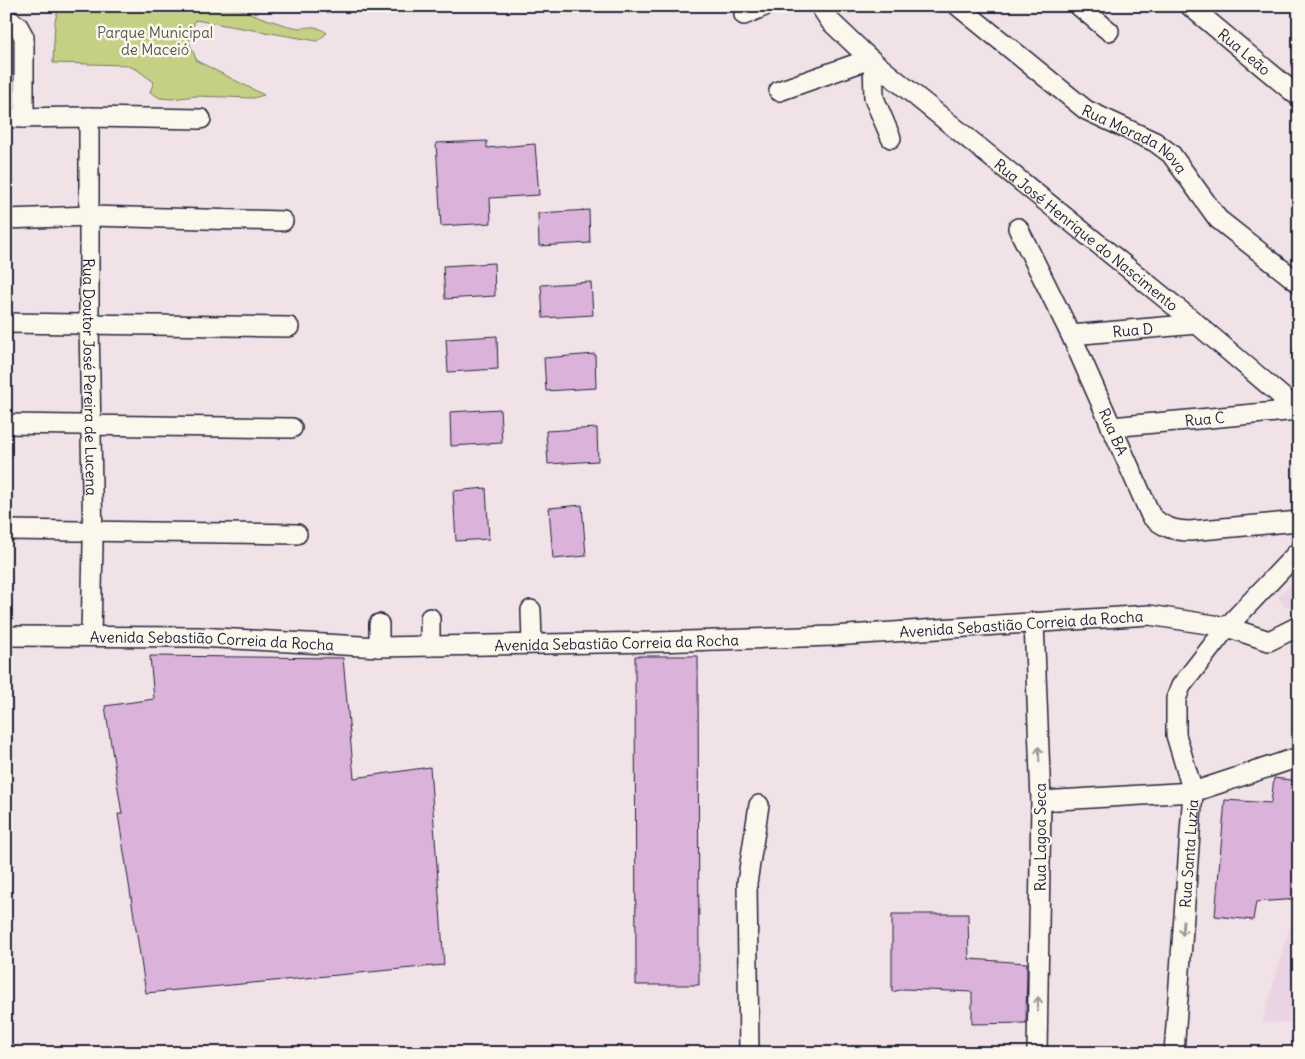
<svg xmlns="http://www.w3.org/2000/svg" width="1305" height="1059" font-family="Delius,sans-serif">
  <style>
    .built { fill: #ead4e3 }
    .green { fill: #c4d083; stroke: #73795f }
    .building { fill: #dab2da; stroke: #22223b }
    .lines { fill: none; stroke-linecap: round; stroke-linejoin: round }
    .minor-casing { stroke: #22223b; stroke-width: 22 }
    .minor { stroke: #fbf7ec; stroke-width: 19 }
    .oneway { stroke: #99979c }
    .labels { text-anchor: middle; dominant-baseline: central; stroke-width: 5; stroke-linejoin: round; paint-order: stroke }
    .park-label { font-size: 15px; fill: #535651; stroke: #fbf7ec }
    .street-label { font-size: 15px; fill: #22223b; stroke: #fbf7ec }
  </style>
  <rect width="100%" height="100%" fill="#f1e2e7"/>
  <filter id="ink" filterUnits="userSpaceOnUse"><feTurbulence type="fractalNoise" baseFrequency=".02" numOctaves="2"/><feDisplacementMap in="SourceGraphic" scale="10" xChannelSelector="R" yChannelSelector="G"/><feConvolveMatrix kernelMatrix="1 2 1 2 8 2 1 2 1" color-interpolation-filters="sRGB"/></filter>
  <g filter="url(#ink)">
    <path class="built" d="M 1299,576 L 1299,603 L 1286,608 L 1278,597 Z
      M 1299,894 L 1299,1022 L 1262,1023 Z"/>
    <path class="green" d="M 59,6 L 235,6 C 244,12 282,25 294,27 C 309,31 310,21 327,33 L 317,41 L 195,20 L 189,42 L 197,61 L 264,95 L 253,98 L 196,96 L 172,99 L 160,98 L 150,92 L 154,82 L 136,69 L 125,65 L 53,63 L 55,21 Z"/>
    <path class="building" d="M 487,141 L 487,148 L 535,144 L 539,195 L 490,198 L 491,223 L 441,226 L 436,143 Z
      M 589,210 L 590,243 L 539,246 L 538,213 Z
      M 494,263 L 495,296 L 445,299 L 443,266 Z
      M 591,282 L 593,315 L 543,318 L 541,285 Z
      M 497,336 L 498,369 L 448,372 L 446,339 Z
      M 595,354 L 596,388 L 546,391 L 544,358 Z
      M 500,409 L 502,443 L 451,446 L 450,412 Z
      M 597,428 L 598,461 L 548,464 L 546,431 Z
      M 486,488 L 489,539 L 456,541 L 453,491 Z
      M 582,505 L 586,556 L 553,559 L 549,508 Z
      M 150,656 L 343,658 L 354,778 L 430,767 L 444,965 L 146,993 L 118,814 L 122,814 L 105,706 L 154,699 Z
      M 635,656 L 698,656 L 699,985 L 636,985 Z
      M 1274,778 L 1299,781 L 1299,853 L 1296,853 L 1295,871 L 1299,871 L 1299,899 L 1256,902 L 1253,920 L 1215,916 L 1225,800 L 1271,803 Z
      M 892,914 L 968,914 L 969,959 L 1027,963 L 1026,1023 L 972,1024 L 972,992 L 904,989 L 892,992 Z"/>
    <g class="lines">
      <g class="minor-casing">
        <g id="minor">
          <path id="s1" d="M 820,6 L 830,21 L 870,59 L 1197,324 L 1299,411"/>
          <path id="s2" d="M 958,6 L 1086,110 L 1155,142 L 1171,154 L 1218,219 L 1299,283"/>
          <path d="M 1079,6 L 1109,31"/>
          <path id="s3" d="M 1190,6 L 1299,97"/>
          <path d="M 744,15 L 765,6"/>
          <path d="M 6,18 L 18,26 L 24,37 L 24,118"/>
          <path d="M 873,61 L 874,98 L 891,138"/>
          <path d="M 779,91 L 870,59"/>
          <path id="s4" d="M 89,117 L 89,324 L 93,544 L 91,636"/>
          <path d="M 6,118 L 89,117 L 201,119"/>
          <path d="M 6,219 L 90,216 L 283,221"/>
          <path id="s5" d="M 1018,228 L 1071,335 L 1151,516 C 1163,527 1174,531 1190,531 L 1299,521"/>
          <path d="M 6,323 L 289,327"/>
          <path id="s6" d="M 1071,335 L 1197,324"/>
          <path d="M 6,424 L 292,428"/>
          <path id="s7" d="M 1111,427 L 1298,410"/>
          <path d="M 6,530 L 297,534"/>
          <path d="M 531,610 L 532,643"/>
          <path d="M 430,618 L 430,646"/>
          <path d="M 1034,622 L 1041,801 L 1037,1053"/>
          <path d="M 379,624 L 379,647"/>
          <path id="s8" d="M 6,636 L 198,637 L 379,647 L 656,642 L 833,636 L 1149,615 L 1227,627 L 1269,641 L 1299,626"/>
          <path d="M 1041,801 L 1193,792 L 1299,757"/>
          <path d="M 749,1053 L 747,883 L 759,805"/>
          <path id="s9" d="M 1174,1053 L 1193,792 L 1176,735 L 1176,699 L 1181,686 L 1227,627 L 1299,551"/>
        </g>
      </g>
      <use href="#minor" class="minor"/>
    </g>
    <defs><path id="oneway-shaft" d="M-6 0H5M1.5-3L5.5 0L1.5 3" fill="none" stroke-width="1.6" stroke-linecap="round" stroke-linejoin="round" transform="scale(1.25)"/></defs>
    <g class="oneway">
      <use href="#oneway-shaft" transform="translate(1039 754) rotate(-92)"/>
      <use href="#oneway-shaft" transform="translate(1183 928) rotate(94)"/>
      <use href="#oneway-shaft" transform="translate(1038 1004) rotate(-89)"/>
    </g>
  </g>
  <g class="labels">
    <g class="park-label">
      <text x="155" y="32">Parque Municipal<tspan x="155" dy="17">de Maceió</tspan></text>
    </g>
    <g class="street-label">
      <text stroke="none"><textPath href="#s3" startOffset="71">Rua Leão</textPath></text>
      <text stroke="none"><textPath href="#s2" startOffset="222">Rua Morada Nova</textPath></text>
      <text stroke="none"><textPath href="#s1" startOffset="352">Rua José Henrique do Nascimento</textPath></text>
      <text stroke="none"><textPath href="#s6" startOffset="62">Rua D</textPath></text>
      <text stroke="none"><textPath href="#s4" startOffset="260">Rua Doutor José Pereira de Lucena</textPath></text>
      <text stroke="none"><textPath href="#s7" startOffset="94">Rua C</textPath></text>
      <text stroke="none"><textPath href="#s5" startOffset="225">Rua BA</textPath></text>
      <text stroke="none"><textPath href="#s8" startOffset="1016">Avenida Sebastião Correia da Rocha</textPath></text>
      <text stroke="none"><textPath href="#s8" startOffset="206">Avenida Sebastião Correia da Rocha</textPath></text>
      <text stroke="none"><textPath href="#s8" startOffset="611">Avenida Sebastião Correia da Rocha</textPath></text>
      <text transform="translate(1040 837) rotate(-90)">Rua Lagoa Seca</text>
      <text stroke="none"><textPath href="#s9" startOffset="200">Rua Santa Luzia</textPath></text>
    </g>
  </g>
  <rect width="1305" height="1059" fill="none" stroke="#fbf7ec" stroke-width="25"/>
  <rect x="12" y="12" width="1280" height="1034" fill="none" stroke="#22223b" stroke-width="2" filter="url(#ink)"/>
</svg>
